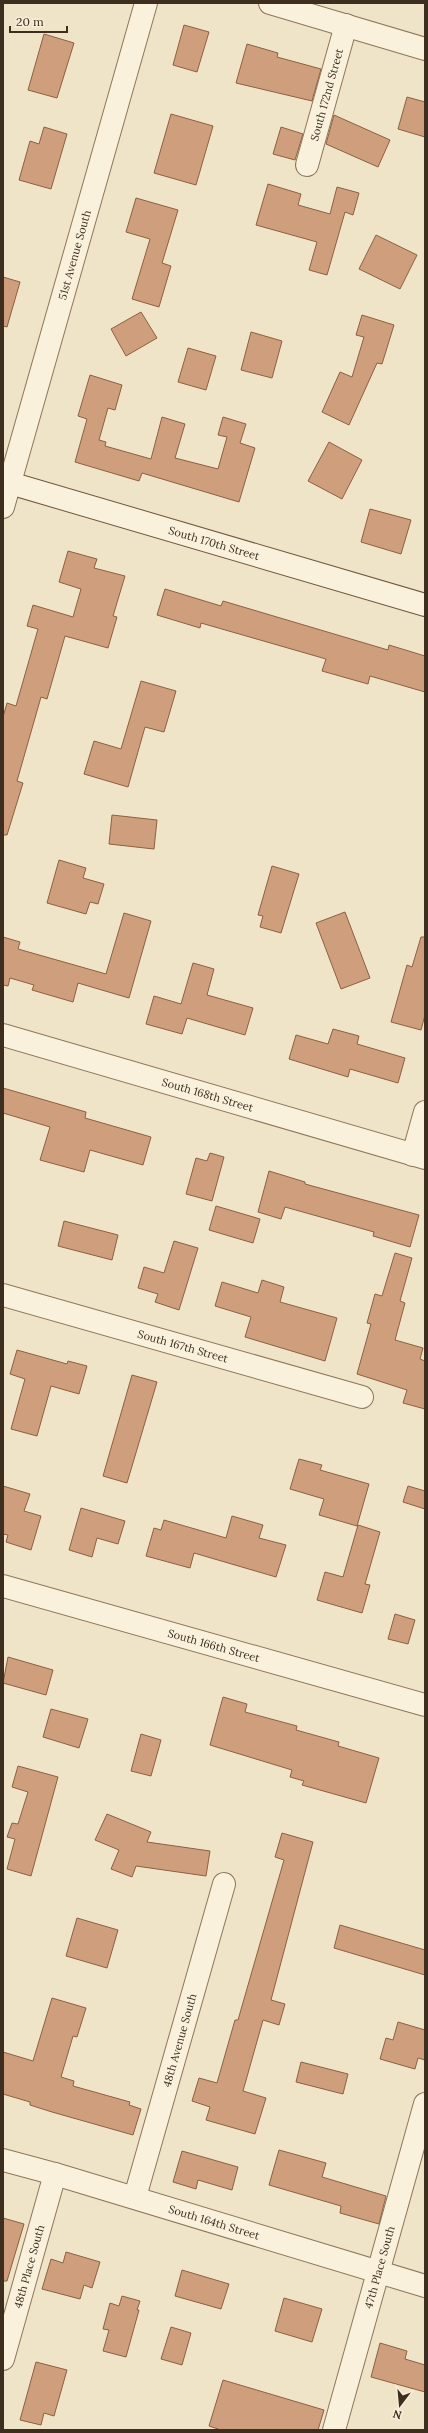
<svg xmlns="http://www.w3.org/2000/svg" width="428" height="2433" font-family="Lora,serif">
  <style>
    .building { fill: #cf9f7d; stroke: #8d5f41 }
    .lines { fill: none; stroke-linecap: round; stroke-linejoin: round }
    .street-casing { stroke: #8d765c; stroke-width: 24 }
    .secondary-casing { stroke: #6f573f; stroke-width: 24 }
    .street { stroke: #faf1dc; stroke-width: 22 }
    .secondary { stroke: #faf1dc; stroke-width: 22 }
    .labels { text-anchor: middle; dominant-baseline: central; stroke-width: 3.5; stroke-linejoin: round; paint-order: stroke }
    .street-label { font-size: 11px; fill: #3d2e20; stroke: #f7eed8 }
  </style>
  <rect width="100%" height="100%" fill="#f0e4c8"/>
  <path class="building" d="M 184,25 L 209,32 L 197,72 L 173,65 Z
    M 44,34 L 74,43 L 57,98 L 28,90 Z
    M 247,44 L 278,53 L 277,57 L 321,69 L 312,101 L 236,83 Z
    M 407,97 L 425,102 L 425,137 L 398,129 Z
    M 171,114 L 213,126 L 196,185 L 154,173 Z
    M 334,115 L 390,140 L 378,167 L 326,144 Z
    M 44,127 L 67,134 L 51,189 L 19,180 L 30,141 L 39,144 Z
    M 281,127 L 303,134 L 295,160 L 273,154 Z
    M 268,184 L 301,194 L 298,205 L 330,214 L 337,187 L 359,193 L 353,215 L 345,212 L 327,275 L 309,270 L 317,242 L 256,225 Z
    M 136,198 L 178,210 L 162,263 L 171,266 L 159,307 L 132,299 L 150,239 L 126,232 Z
    M 376,235 L 417,255 L 400,289 L 359,269 Z
    M 3,277 L 20,282 L 7,327 L 3,326 Z
    M 141,312 L 157,338 L 126,356 L 111,329 Z
    M 362,315 L 394,325 L 382,364 L 377,363 L 349,425 L 322,412 L 340,372 L 352,377 L 364,337 L 356,335 Z
    M 251,332 L 282,341 L 272,378 L 241,370 Z
    M 188,348 L 216,356 L 206,390 L 178,382 Z
    M 90,375 L 122,385 L 115,410 L 108,408 L 99,440 L 106,442 L 105,446 L 151,459 L 162,417 L 185,424 L 175,458 L 218,469 L 227,437 L 218,435 L 223,417 L 246,424 L 240,443 L 255,448 L 239,502 L 142,473 L 139,481 L 75,462 L 87,419 L 78,416 Z
    M 329,442 L 362,460 L 342,499 L 308,481 Z
    M 370,509 L 411,520 L 401,554 L 361,542 Z
    M 68,551 L 97,559 L 94,568 L 125,576 L 113,616 L 117,617 L 108,648 L 65,636 L 47,699 L 41,697 L 17,781 L 23,783 L 7,835 L 3,835 L 3,717 L 7,703 L 16,706 L 38,629 L 27,626 L 33,605 L 73,617 L 81,589 L 59,582 Z
    M 165,589 L 221,606 L 223,601 L 388,650 L 389,645 L 425,656 L 425,692 L 370,676 L 368,684 L 322,671 L 326,659 L 201,623 L 200,628 L 157,615 Z
    M 141,681 L 176,691 L 164,732 L 145,727 L 128,787 L 84,774 L 94,741 L 121,749 Z
    M 112,815 L 157,820 L 154,849 L 109,844 Z
    M 59,860 L 86,868 L 83,878 L 104,884 L 98,904 L 90,902 L 86,914 L 47,903 Z
    M 272,866 L 299,874 L 281,933 L 260,927 L 263,916 L 258,915 Z
    M 345,912 L 370,978 L 341,989 L 316,923 Z
    M 124,913 L 151,921 L 129,998 L 78,983 L 73,1002 L 32,990 L 34,985 L 10,978 L 8,986 L 3,985 L 3,937 L 20,942 L 18,949 L 106,974 Z
    M 421,937 L 425,937 L 425,1015 L 421,1030 L 391,1022 L 407,965 L 412,967 Z
    M 193,963 L 214,969 L 207,995 L 253,1008 L 245,1035 L 187,1018 L 182,1034 L 146,1024 L 154,996 L 181,1004 Z
    M 333,1029 L 359,1036 L 357,1044 L 405,1058 L 398,1083 L 350,1069 L 348,1077 L 289,1059 L 296,1035 L 328,1044 Z
    M 3,1088 L 86,1112 L 85,1118 L 151,1137 L 143,1165 L 90,1150 L 84,1172 L 40,1160 L 50,1127 L 3,1113 Z
    M 210,1153 L 224,1157 L 212,1201 L 186,1194 L 196,1158 L 207,1161 Z
    M 269,1171 L 305,1182 L 305,1184 L 419,1215 L 410,1247 L 373,1236 L 374,1232 L 285,1207 L 281,1219 L 258,1212 Z
    M 216,1206 L 260,1219 L 253,1243 L 209,1230 Z
    M 64,1221 L 118,1235 L 112,1260 L 58,1246 Z
    M 174,1241 L 198,1248 L 179,1310 L 155,1302 L 158,1294 L 138,1288 L 144,1267 L 164,1273 Z
    M 395,1253 L 412,1258 L 400,1301 L 405,1303 L 395,1340 L 423,1348 L 420,1359 L 425,1361 L 425,1409 L 403,1403 L 407,1390 L 357,1374 L 371,1324 L 367,1323 L 375,1294 L 382,1296 Z
    M 262,1280 L 284,1287 L 280,1302 L 337,1318 L 325,1361 L 245,1337 L 251,1317 L 215,1306 L 222,1282 L 258,1293 Z
    M 17,1350 L 67,1364 L 68,1361 L 87,1366 L 79,1394 L 51,1386 L 37,1436 L 11,1429 L 25,1379 L 10,1374 Z
    M 132,1375 L 157,1382 L 127,1483 L 103,1476 Z
    M 299,1459 L 322,1465 L 320,1470 L 369,1484 L 357,1526 L 319,1515 L 324,1499 L 290,1489 Z
    M 3,1486 L 30,1494 L 24,1511 L 41,1516 L 31,1550 L 6,1542 L 8,1535 L 3,1534 Z
    M 408,1486 L 425,1491 L 425,1509 L 403,1502 Z
    M 81,1508 L 125,1521 L 118,1544 L 97,1538 L 92,1557 L 69,1550 Z
    M 232,1516 L 263,1525 L 259,1538 L 286,1545 L 276,1577 L 194,1553 L 190,1568 L 146,1556 L 154,1528 L 161,1530 L 164,1520 L 226,1538 Z
    M 358,1525 L 380,1532 L 365,1584 L 370,1585 L 362,1613 L 317,1600 L 325,1572 L 343,1577 Z
    M 395,1614 L 415,1620 L 408,1644 L 388,1639 Z
    M 8,1657 L 53,1670 L 46,1695 L 3,1683 Z
    M 223,1697 L 247,1704 L 245,1712 L 297,1726 L 296,1730 L 339,1742 L 338,1746 L 379,1758 L 366,1803 L 302,1785 L 304,1781 L 290,1777 L 292,1770 L 210,1745 Z
    M 51,1709 L 88,1719 L 79,1748 L 43,1737 Z
    M 141,1734 L 161,1740 L 151,1776 L 131,1771 Z
    M 18,1766 L 58,1777 L 31,1876 L 7,1869 L 15,1839 L 7,1837 L 12,1823 L 18,1824 L 28,1792 L 12,1787 Z
    M 107,1814 L 151,1832 L 147,1842 L 210,1851 L 206,1876 L 136,1866 L 132,1877 L 111,1869 L 119,1850 L 95,1840 Z
    M 282,1833 L 313,1842 L 271,2000 L 285,2004 L 279,2025 L 263,2020 L 243,2091 L 266,2098 L 255,2134 L 206,2120 L 210,2107 L 192,2101 L 199,2078 L 217,2083 L 235,2020 L 238,2020 L 284,1860 L 275,1857 Z
    M 77,1918 L 118,1930 L 107,1968 L 66,1956 Z
    M 340,1925 L 425,1950 L 425,1975 L 334,1948 Z
    M 52,1998 L 86,2008 L 77,2037 L 73,2036 L 61,2077 L 74,2081 L 73,2086 L 130,2102 L 129,2105 L 141,2109 L 133,2135 L 52,2112 L 30,2105 L 30,2102 L 3,2094 L 3,2052 L 33,2061 Z
    M 398,2022 L 425,2030 L 425,2060 L 418,2058 L 415,2069 L 380,2059 L 386,2038 L 393,2040 Z
    M 301,2062 L 348,2074 L 343,2094 L 296,2082 Z
    M 279,2150 L 326,2163 L 322,2177 L 386,2196 L 379,2224 L 340,2213 L 341,2206 L 269,2185 Z
    M 182,2151 L 238,2167 L 232,2190 L 198,2180 L 196,2189 L 173,2182 Z
    M 3,2218 L 24,2224 L 7,2281 L 3,2281 Z
    M 66,2252 L 100,2262 L 92,2288 L 84,2285 L 80,2299 L 42,2289 L 51,2259 L 63,2263 Z
    M 182,2270 L 229,2284 L 221,2309 L 175,2296 Z
    M 122,2296 L 140,2301 L 137,2310 L 139,2310 L 126,2357 L 103,2351 L 109,2330 L 103,2329 L 110,2303 L 119,2306 Z
    M 284,2298 L 322,2309 L 312,2342 L 275,2331 Z
    M 171,2327 L 191,2333 L 182,2365 L 161,2359 Z
    M 380,2343 L 407,2351 L 405,2359 L 425,2365 L 425,2392 L 371,2377 Z
    M 36,2362 L 67,2370 L 54,2416 L 44,2413 L 41,2425 L 20,2420 Z
    M 223,2380 L 324,2410 L 318,2430 L 221,2430 L 209,2426 Z"/>
  <g class="lines">
    <g class="street-casing">
      <g id="street">
        <path d="M 270,3 L 425,49"/>
        <path id="s1" d="M 307,165 L 346,25"/>
        <path id="s2" d="M 3,507 L 146,3"/>
        <path id="s3" d="M 3,1035 L 425,1158"/>
        <path d="M 413,1155 L 425,1112"/>
        <path id="s4" d="M 3,1295 L 362,1397"/>
        <path id="s5" d="M 3,1586 L 425,1705"/>
        <path id="s6" d="M 3,2160 L 55,2174 L 425,2286"/>
        <path id="s7" d="M 135,2197 L 224,1884"/>
        <path id="s8" d="M 3,2359 L 55,2174"/>
        <path id="s9" d="M 334,2430 L 425,2104"/>
      </g>
    </g>
    <g class="secondary-casing">
      <g id="secondary">
        <path id="s10" d="M 3,481 L 425,605"/>
      </g>
    </g>
    <use href="#street" class="street"/>
    <use href="#secondary" class="secondary"/>
  </g>
  <g class="labels">
    <g class="street-label">
      <text stroke="none"><textPath href="#s1" startOffset="73">South 172nd Street</textPath></text>
      <text stroke="none"><textPath href="#s2" startOffset="262">51st Avenue South</textPath></text>
      <text stroke="none"><textPath href="#s10" startOffset="220">South 170th Street</textPath></text>
      <text stroke="none"><textPath href="#s3" startOffset="213">South 168th Street</textPath></text>
      <text stroke="none"><textPath href="#s4" startOffset="187">South 167th Street</textPath></text>
      <text stroke="none"><textPath href="#s5" startOffset="219">South 166th Street</textPath></text>
      <text stroke="none"><textPath href="#s7" startOffset="163">48th Avenue South</textPath></text>
      <text stroke="none"><textPath href="#s6" startOffset="220">South 164th Street</textPath></text>
      <text stroke="none"><textPath href="#s8" startOffset="96">48th Place South</textPath></text>
      <text stroke="none"><textPath href="#s9" startOffset="169">47th Place South</textPath></text>
    </g>
  </g>
  <rect width="428" height="2433" fill="none" stroke="#3d2e20" stroke-width="8"/>
  <g transform="translate(400 2405) rotate(196)" stroke="#f7eed8" stroke-width="3" paint-order="stroke">
  <path d="M0-3L7 15L0 10L-7 15Z" fill="#3d2e20"/>
  <text y="-6" font-size="11" font-weight="bold" text-anchor="middle" fill="#3d2e20">N</text>
  </g>
  <path d="M10 26v6h57v-6" fill="none" stroke="#3d2e20" stroke-width="2"/>
  <text x="16" y="26" font-size="12" fill="#3d2e20" stroke="#f7eed8" stroke-width="3" paint-order="stroke">20 m</text>
</svg>
